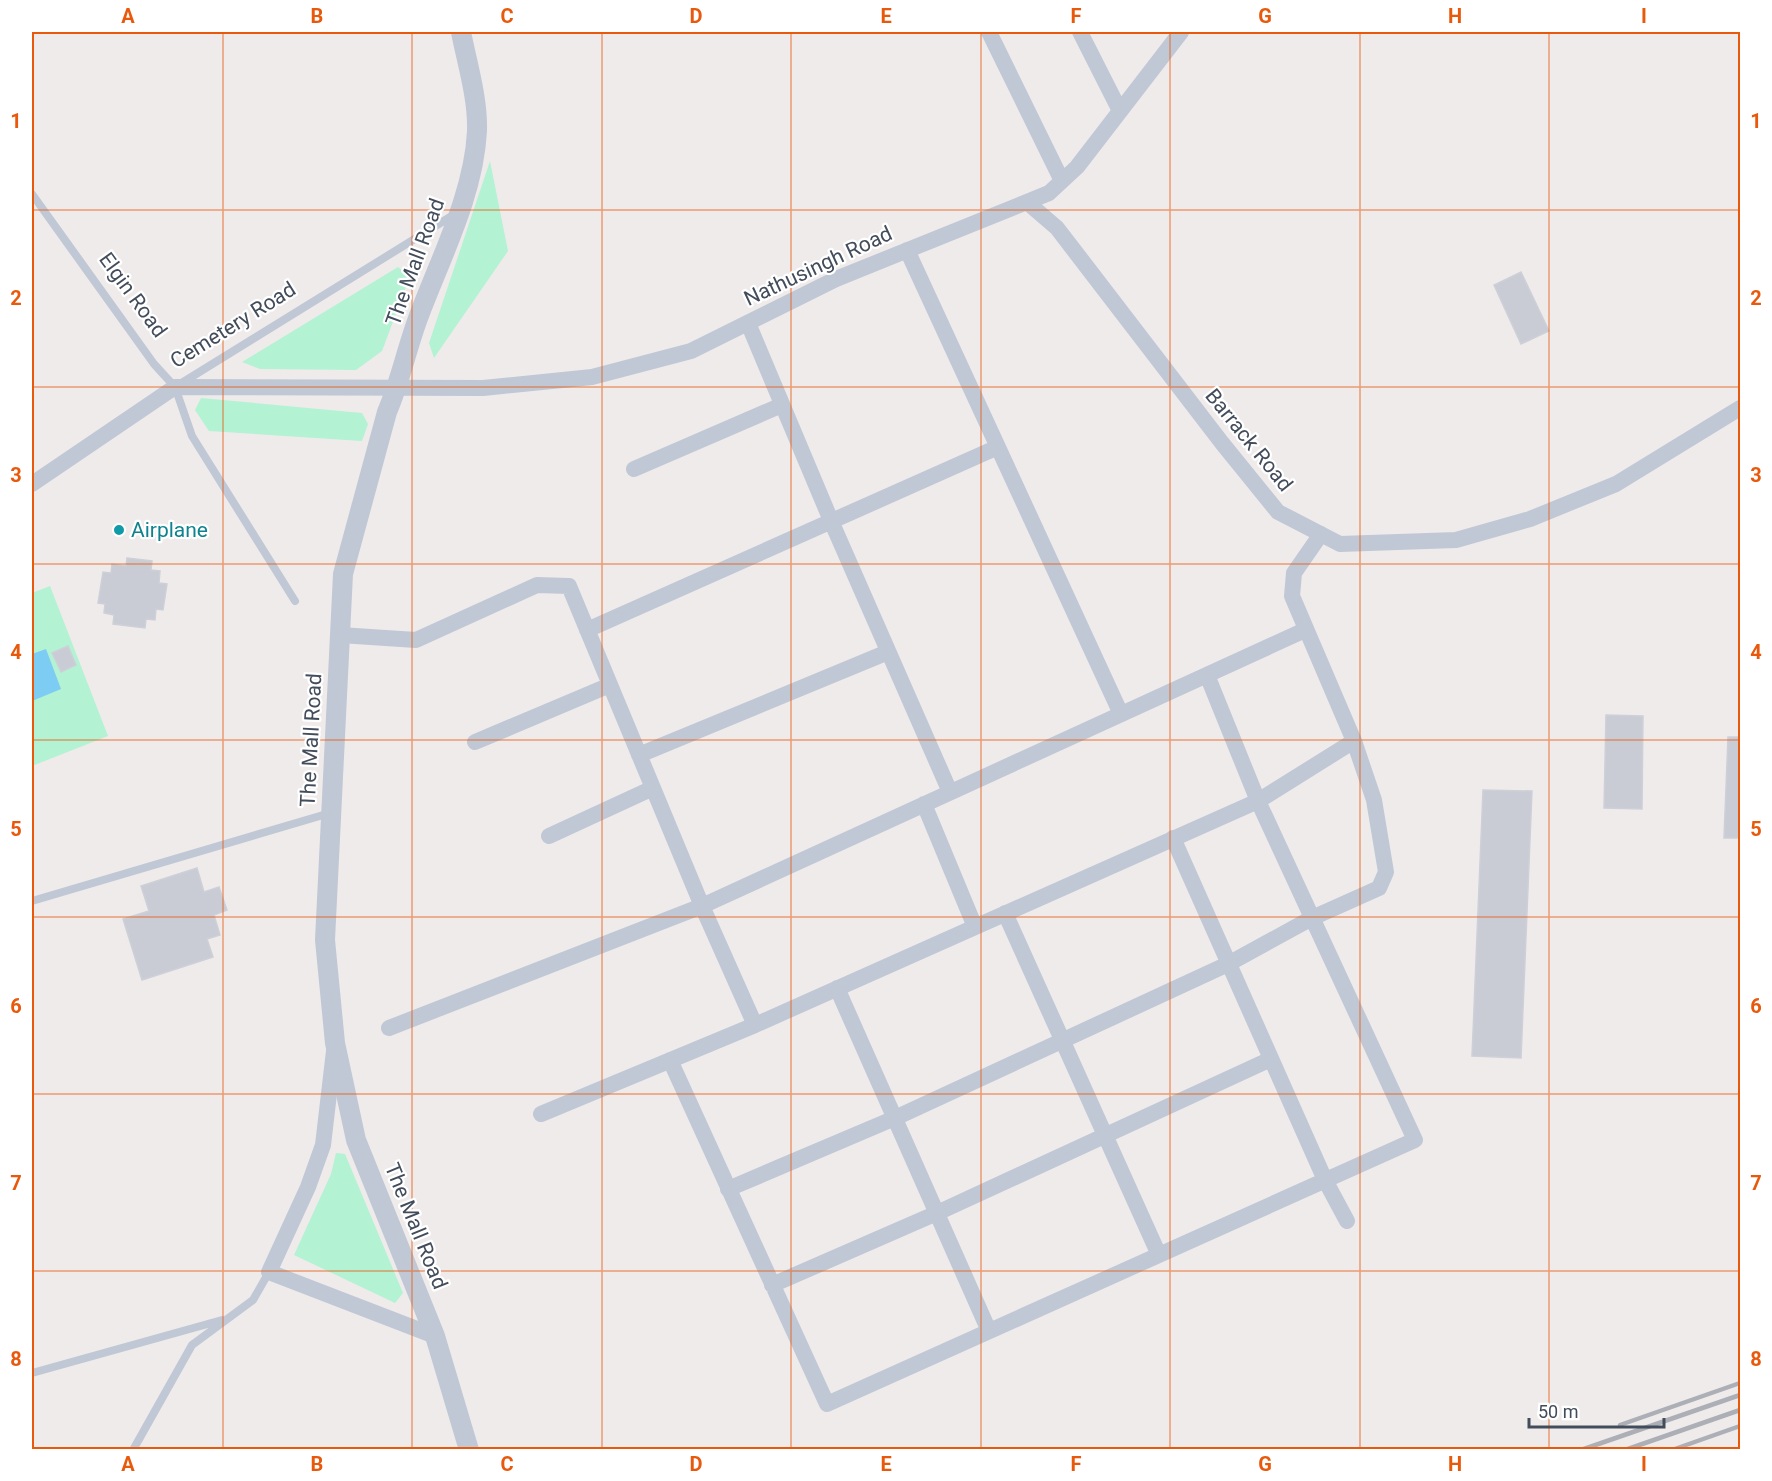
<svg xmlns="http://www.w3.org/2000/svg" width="1772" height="1481" font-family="Roboto,sans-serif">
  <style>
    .green { fill: #b3f2d3 }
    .water { fill: #7cccf4 }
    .building { fill: #c9ccd4; stroke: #ced0d8; stroke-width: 1.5 }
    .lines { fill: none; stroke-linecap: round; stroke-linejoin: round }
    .service { stroke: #c0c8d5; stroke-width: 8 }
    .minor { stroke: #c0c8d5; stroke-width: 16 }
    .tertiary { stroke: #c0c8d5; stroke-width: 20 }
    .rail { stroke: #adafb7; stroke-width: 4.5 }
    .grid { fill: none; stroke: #e8590c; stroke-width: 1.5; stroke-opacity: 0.55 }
    .culture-dot { fill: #0f9aa8; stroke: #fff; stroke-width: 2 }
    .labels { text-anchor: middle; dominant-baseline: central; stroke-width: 4.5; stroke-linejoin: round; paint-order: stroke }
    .street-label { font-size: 21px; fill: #424c5a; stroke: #fff }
    .culture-label { font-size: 21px; fill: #0d838f; stroke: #fff; text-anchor: start }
    .neatline { fill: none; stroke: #e8590c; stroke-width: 2 }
    .grid-label { font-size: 20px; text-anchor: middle; font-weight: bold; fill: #e8590c }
  </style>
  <rect width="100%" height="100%" fill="#efebeb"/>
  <path class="green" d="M 490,161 L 508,251 L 434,358 L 429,343 Z
    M 398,267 L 410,276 L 382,351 L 356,370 L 260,369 L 242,362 Z
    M 201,398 L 362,413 L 368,424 L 362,441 L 209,431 L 195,410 Z
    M 50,586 L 108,736 L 32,766 L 32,593 Z
    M 336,1153 L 345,1154 L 403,1293 L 395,1303 L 294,1255 L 331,1174 Z"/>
  <path class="water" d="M 46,649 L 61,689 L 32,701 L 32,654 Z"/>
  <path class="building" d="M 1521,272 L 1549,331 L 1521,344 L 1494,285 Z
    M 127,558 L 152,561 L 151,570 L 160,571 L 159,583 L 167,584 L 163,610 L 156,609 L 155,620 L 146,619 L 145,628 L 113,624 L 114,615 L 104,613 L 105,604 L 98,603 L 103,572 L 111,573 L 112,564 L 126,566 Z
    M 68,646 L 76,665 L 61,672 L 52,653 Z
    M 1606,715 L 1643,716 L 1642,809 L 1604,808 Z
    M 1728,737 L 1740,737 L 1740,838 L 1724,838 Z
    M 1483,790 L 1532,791 L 1521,1058 L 1472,1056 Z
    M 197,868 L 204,892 L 219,887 L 227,910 L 214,915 L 220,935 L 207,939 L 213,957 L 142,980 L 123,919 L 149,911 L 141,886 Z"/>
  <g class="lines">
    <path class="service" d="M 32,194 L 154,364 L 175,387 L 192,436 L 295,601
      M 180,384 L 455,214
      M 32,901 L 330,813
      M 32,1373 L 222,1320
      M 133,1450 L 192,1345 L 253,1300 L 269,1272"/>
    <path class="minor" d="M 989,32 L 1062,181
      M 1080,32 L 1120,111
      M 1028,203 L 1057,228 L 1222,443 L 1278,512 L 1340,544 L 1456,540 L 1530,519 L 1616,484 L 1740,408
      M 907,250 L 1121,714
      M 748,323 L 832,523 L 950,792
      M 634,469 L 782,405
      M 32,484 L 175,387 L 483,388 L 592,377 L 691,351 L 836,279 L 1049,193 L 1077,167 L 1181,32
      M 587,630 L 998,447
      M 340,635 L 416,640 L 537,585 L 569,586 L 702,906 L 755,1025
      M 475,742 L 610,685
      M 639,755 L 888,652
      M 924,804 L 975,927
      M 549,836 L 653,788
      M 1173,838 L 1325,1180 L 1347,1221
      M 1005,913 L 1159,1255
      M 837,988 L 989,1331
      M 389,1028 L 702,906 L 1305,630
      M 334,1051 L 323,1145 L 308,1187 L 269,1272 L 435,1336
      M 670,1060 L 827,1404 L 1415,1140 L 1258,801 L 1207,675
      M 541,1114 L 755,1025 L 1258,801 L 1354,741
      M 728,1189 L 895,1118 L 1228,964 L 1312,918 L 1379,888 L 1386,872 L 1374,800 L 1354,741 L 1292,596 L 1294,573 L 1321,534
      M 772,1285 L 937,1213 L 1271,1059"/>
    <path class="tertiary" d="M 461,32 C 467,63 478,98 477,131 C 474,193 442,255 420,313 C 407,346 401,380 387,412 L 343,574 L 325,940 L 335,1043 L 356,1140 L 435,1336 L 469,1450"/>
    <path class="rail" d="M 1620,1425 L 1740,1383
      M 1581,1450 L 1740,1395
      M 1625,1450 L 1740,1410
      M 1672,1450 L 1740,1426"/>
  </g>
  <path class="grid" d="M 223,32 L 223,1450M 412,32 L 412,1450M 602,32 L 602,1450M 791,32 L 791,1450M 981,32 L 981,1450M 1170,32 L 1170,1450M 1360,32 L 1360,1450M 1549,32 L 1549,1450M 32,210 L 1740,210M 32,387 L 1740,387M 32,564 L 1740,564M 32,740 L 1740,740M 32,917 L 1740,917M 32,1094 L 1740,1094M 32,1271 L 1740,1271"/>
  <circle class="culture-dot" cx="119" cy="530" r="6"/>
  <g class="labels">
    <g class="street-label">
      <text transform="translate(415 262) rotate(-70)">The Mall Road</text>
      <text transform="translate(818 266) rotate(-25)">Nathusingh Road</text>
      <text transform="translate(133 295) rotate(54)">Elgin Road</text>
      <text transform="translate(233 325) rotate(-32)">Cemetery Road</text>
      <text transform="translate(1249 440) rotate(51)">Barrack Road</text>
      <text transform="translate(311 740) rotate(-87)">The Mall Road</text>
      <text transform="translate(416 1226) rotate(68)">The Mall Road</text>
    </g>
    <g class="culture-label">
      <text x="131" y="530">Airplane</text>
    </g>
  </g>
  <rect width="1772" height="1481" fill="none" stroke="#ffffff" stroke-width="66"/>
  <path d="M1529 1418v9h135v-9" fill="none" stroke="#424c5a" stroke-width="3"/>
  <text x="1538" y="1418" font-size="18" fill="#424c5a" stroke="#ffffff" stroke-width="4.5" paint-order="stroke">50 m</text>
  <rect x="33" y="33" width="1706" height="1415" class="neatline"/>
  <g class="grid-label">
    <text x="128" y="23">A</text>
    <text x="317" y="23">B</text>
    <text x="507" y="23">C</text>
    <text x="696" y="23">D</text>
    <text x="886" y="23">E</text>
    <text x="1076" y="23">F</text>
    <text x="1265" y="23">G</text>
    <text x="1455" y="23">H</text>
    <text x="1644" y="23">I</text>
    <text x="16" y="128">1</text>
    <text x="1756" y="128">1</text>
    <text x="16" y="305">2</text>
    <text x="1756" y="305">2</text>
    <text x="16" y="482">3</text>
    <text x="1756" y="482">3</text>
    <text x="16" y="659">4</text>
    <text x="1756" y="659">4</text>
    <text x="16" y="836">5</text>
    <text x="1756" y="836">5</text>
    <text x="16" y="1013">6</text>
    <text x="1756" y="1013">6</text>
    <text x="16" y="1190">7</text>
    <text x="1756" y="1190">7</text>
    <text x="16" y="1366">8</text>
    <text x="1756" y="1366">8</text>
    <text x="128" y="1471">A</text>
    <text x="317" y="1471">B</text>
    <text x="507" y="1471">C</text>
    <text x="696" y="1471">D</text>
    <text x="886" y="1471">E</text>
    <text x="1076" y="1471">F</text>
    <text x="1265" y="1471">G</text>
    <text x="1455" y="1471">H</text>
    <text x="1644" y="1471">I</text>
  </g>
</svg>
